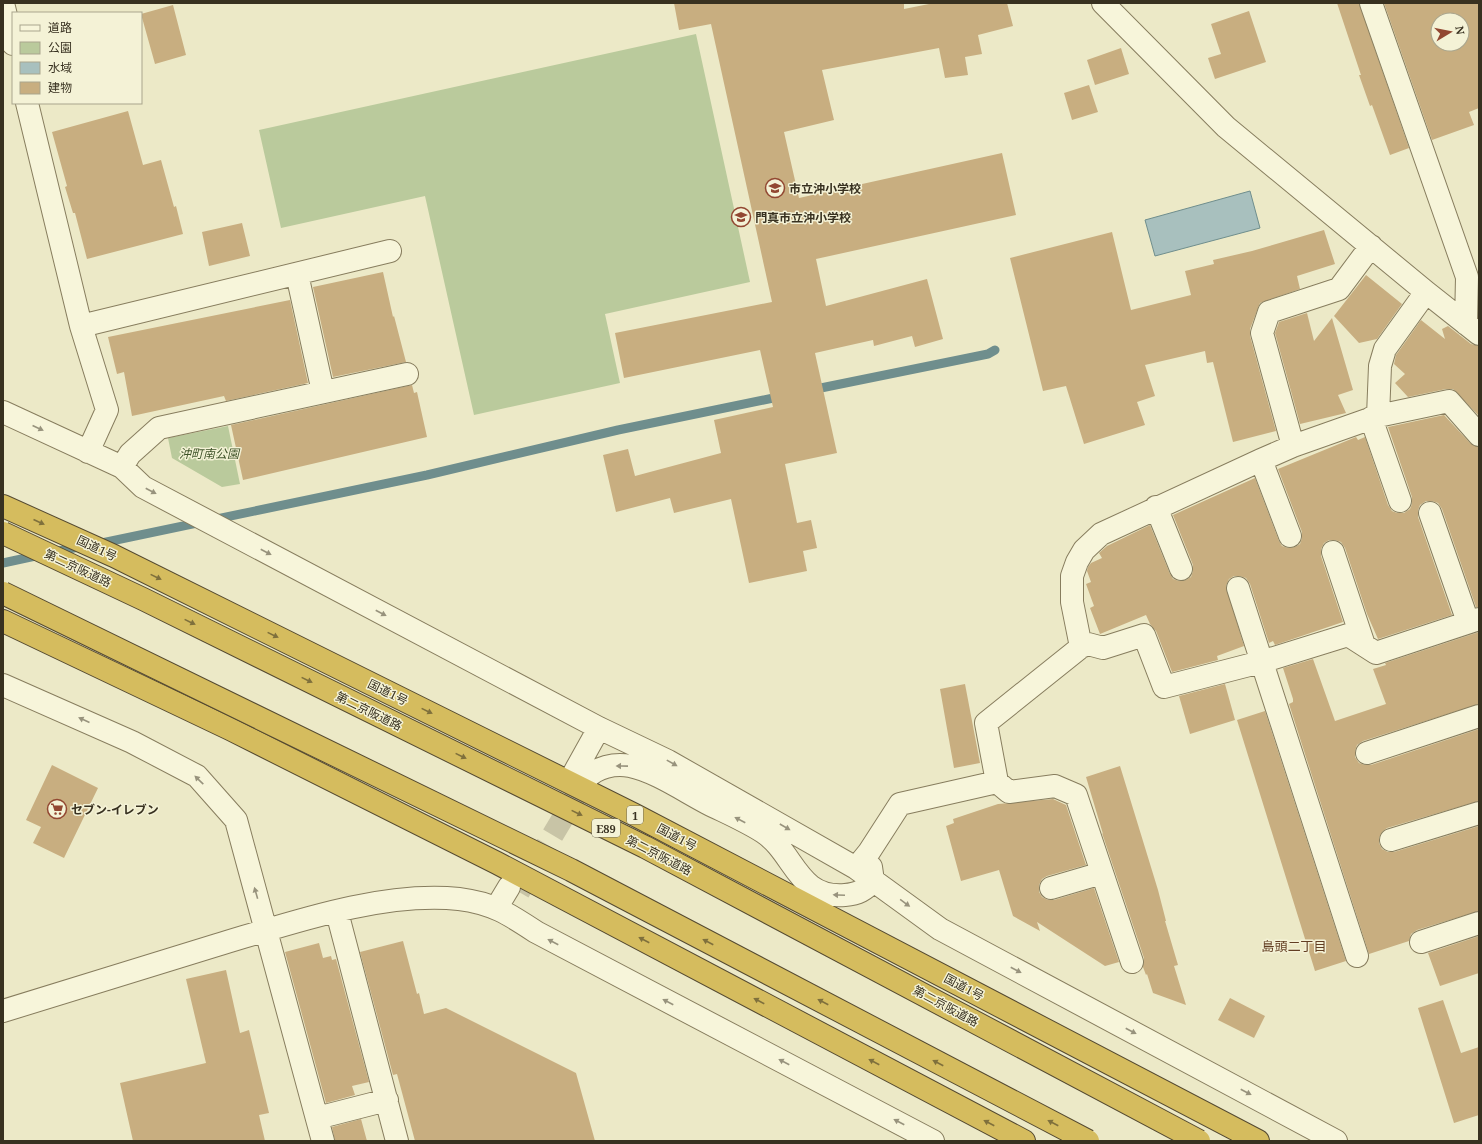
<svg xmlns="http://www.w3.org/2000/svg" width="1482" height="1144" font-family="'Noto Serif','Noto Sans JP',serif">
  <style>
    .green { fill: #baca9c }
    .water { fill: #a8c0be; stroke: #6f8e8d }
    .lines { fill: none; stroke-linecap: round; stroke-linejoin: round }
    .stream { stroke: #6f8e8d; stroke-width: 9 }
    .building { fill: #c8ae80; fill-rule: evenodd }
    .minor-tunnel { stroke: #c8c4a6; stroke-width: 22; stroke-dasharray: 22 11; stroke-linecap: butt }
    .minor-casing { stroke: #877d5e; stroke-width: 24 }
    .highway-casing { stroke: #554a31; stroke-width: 24 }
    .minor { stroke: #f7f5da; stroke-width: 22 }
    .highway { stroke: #d5bc5e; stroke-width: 22 }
    .highway-bridge-casing { stroke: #554a31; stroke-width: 24; stroke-linecap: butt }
    .highway-bridge { stroke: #d5bc5e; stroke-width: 22 }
    .oneway { fill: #98937d }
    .oneway2 { fill: #7f703c }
    .labels { text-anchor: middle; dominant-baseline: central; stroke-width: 3; stroke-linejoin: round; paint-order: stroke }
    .shield { fill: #f4f2d6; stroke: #706b57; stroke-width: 1 }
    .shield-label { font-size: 11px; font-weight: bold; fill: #383120 }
    .poi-label { font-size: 12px; font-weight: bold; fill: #383120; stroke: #f4f2d6; text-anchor: start }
    .park-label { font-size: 12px; font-style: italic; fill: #3e5328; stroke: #f4f2d6 }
    .street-label { font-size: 12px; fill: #383120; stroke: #f4f2d6 }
    .neighbourhood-label { font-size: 13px; fill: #623e22; stroke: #f4f2d6 }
  </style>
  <rect width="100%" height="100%" fill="#ece9c7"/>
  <path class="green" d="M 696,34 L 750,282 L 605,314 L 620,383 L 474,415 L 425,196 L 281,228 L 259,130 Z
    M 228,426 L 240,484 L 222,487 L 172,458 L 168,438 Z"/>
  <path class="water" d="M 1250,191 L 1260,228 L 1155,256 L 1145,220 Z"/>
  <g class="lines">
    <path class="stream" d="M 811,390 L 988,354 L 995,350
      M 97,544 L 427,475 L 618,430 L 783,396
      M 54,552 L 83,546
      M 3,563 L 40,555"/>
  </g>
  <path class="building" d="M 674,3 L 904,3 L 904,9 L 934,3 L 1007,3 L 1013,26 L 978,35 L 982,54 L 965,57 L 968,75 L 945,78 L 939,48 L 822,70 L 834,120 L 784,132 L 799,198 L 1002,153 L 1016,215 L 816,259 L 826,306 L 927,279 L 943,339 L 915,347 L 912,336 L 874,346 L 873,340 L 815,353 L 837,453 L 785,464 L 797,523 L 811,520 L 817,548 L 803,551 L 807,571 L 749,583 L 731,499 L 674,513 L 670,498 L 616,512 L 603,455 L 628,449 L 635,476 L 721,453 L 714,420 L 773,407 L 760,350 L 624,378 L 615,333 L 772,302 L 711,24 L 679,30 Z
    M 1337,3 L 1359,3 L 1409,148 L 1390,155 L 1372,105 L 1370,106 L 1359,75 L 1361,75 Z
    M 1384,3 L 1479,3 L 1479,108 L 1469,112 L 1474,125 L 1432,140 ZM 1438,20 L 1462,20 L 1462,44 L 1438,44 Z
    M 173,5 L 186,55 L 155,64 L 141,14 Z
    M 1249,11 L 1266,62 L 1215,79 L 1208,58 L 1221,54 L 1211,24 Z
    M 1121,48 L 1129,74 L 1095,85 L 1087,60 Z
    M 1089,85 L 1098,112 L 1072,120 L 1064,93 Z
    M 128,111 L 143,165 L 161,160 L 174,207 L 176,206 L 183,234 L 87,259 L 75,213 L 73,213 L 65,187 L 67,186 L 52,132 Z
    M 242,223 L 250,256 L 209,266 L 202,232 Z
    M 1324,230 L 1335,264 L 1297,276 L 1300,289 L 1260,303 L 1250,329 L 1250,336 L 1276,431 L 1233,442 L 1213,362 L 1207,363 L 1205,351 L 1145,365 L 1155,396 L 1137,402 L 1145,425 L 1084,444 L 1066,386 L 1043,391 L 1010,258 L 1112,232 L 1131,310 L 1191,295 L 1185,271 L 1214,264 L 1213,260 L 1252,251 Z
    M 383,272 L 393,317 L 394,316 L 406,362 L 333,377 L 313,287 Z
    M 1366,275 L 1402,304 L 1377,339 L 1359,343 L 1334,316 Z
    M 290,300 L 308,383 L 226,401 L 224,396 L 132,416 L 124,372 L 117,374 L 108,337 Z
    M 1307,313 L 1314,341 L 1332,318 L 1353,390 L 1338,395 L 1346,413 L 1300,424 L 1275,333 L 1279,322 Z
    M 1421,320 L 1445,339 L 1442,329 L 1448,326 L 1471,344 L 1479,346 L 1479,416 L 1453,389 L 1446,389 L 1408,397 L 1395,383 L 1405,374 L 1394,364 L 1396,355 Z
    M 412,385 L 414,393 L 417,392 L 427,437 L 243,480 L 231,425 Z
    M 1444,415 L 1470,443 L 1479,447 L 1479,607 L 1476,607 L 1442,509 L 1438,503 L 1432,501 L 1426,501 L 1420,505 L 1418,510 L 1418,517 L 1452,615 L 1378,639 L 1367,614 L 1345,548 L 1341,542 L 1335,540 L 1329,540 L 1324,543 L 1321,549 L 1321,556 L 1343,622 L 1275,645 L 1273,641 L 1269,643 L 1250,584 L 1246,578 L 1240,576 L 1234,576 L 1229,579 L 1226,586 L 1244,646 L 1217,656 L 1218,660 L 1172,672 L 1156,631 L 1150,624 L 1146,615 L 1100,634 L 1090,608 L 1094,606 L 1086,584 L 1091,582 L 1087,571 L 1088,567 L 1091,563 L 1102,558 L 1099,553 L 1107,546 L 1150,525 L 1170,574 L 1173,579 L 1179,581 L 1186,580 L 1191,577 L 1193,571 L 1193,565 L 1173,515 L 1255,478 L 1279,541 L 1282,546 L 1288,548 L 1295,547 L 1300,544 L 1302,538 L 1302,532 L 1278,469 L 1356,437 L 1358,440 L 1365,437 L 1388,505 L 1392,511 L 1397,513 L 1404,513 L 1410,509 L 1412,504 L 1412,497 L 1388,427 Z
    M 1479,632 L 1479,704 L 1363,741 L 1357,745 L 1355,751 L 1355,757 L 1359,763 L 1365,765 L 1371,765 L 1479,729 L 1479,801 L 1387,828 L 1382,832 L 1379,838 L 1379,843 L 1382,849 L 1388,852 L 1394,852 L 1479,826 L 1479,911 L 1417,930 L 1411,934 L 1409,941 L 1369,954 L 1289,704 L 1293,702 L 1293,699 L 1283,668 L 1313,659 L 1335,721 L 1386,704 L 1373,669 L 1386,665 L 1385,663 Z
    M 965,684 L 980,763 L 954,768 L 940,689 Z
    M 1225,684 L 1235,720 L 1190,734 L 1179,696 Z
    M 1265,711 L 1346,961 L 1315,971 L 1237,720 Z
    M 52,765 L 98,788 L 64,858 L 33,843 L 41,827 L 26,820 Z
    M 1120,766 L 1158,890 L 1166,921 L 1165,921 L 1178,965 L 1174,966 L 1186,1005 L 1153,993 L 1147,974 L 1146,975 L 1143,967 L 1144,958 L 1102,833 L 1103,834 L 1086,777 Z
    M 1053,799 L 1066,805 L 1086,865 L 1047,876 L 1042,879 L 1039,885 L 1039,892 L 1042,897 L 1048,900 L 1054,900 L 1094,888 L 1119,962 L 1105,966 L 1037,922 L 1040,931 L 1013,916 L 999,870 L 961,881 L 946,826 L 954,823 L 953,819 L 998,804 Z
    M 1479,936 L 1479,973 L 1440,986 L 1428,953 Z
    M 403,941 L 417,994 L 419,993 L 424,1014 L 446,1008 L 576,1073 L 595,1141 L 415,1141 L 397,1074 L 393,1075 L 360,952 Z
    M 319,943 L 323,958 L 331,956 L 332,960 L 336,959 L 369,1082 L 352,1086 L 355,1095 L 326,1103 L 285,952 Z
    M 226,970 L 240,1033 L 249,1030 L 269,1113 L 259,1115 L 265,1141 L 133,1141 L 120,1083 L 206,1063 L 186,979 Z
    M 1230,998 L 1265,1016 L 1254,1038 L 1218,1020 Z
    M 1443,1000 L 1461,1053 L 1479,1047 L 1479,1115 L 1454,1123 L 1418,1008 Z
    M 361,1119 L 367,1141 L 335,1141 L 332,1127 Z"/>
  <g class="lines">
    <path class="minor-tunnel" d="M 519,892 L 586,779"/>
    <g class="minor-casing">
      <path id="minor" d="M 3,3 L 13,44
        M 1103,3 L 1226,127 L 1426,292 L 1479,334
        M 1371,3 L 1467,277 L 1466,324
        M 27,103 L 81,326 L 107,410 L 88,452
        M 297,274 L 323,392
        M 81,326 L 390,251
        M 3,412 L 122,467 L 143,487 L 599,728 L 668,761 L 856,868 L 940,929 L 1336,1141
        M 1378,416 L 1449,401 L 1479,435
        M 1371,418 L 1400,501
        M 1293,446 L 1262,333 L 1269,312 L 1339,289 L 1371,246
        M 1261,460 L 1290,536
        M 122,467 L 130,454 L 159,428 L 407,374
        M 1156,507 L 1181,569
        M 1430,513 L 1468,622
        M 1333,552 L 1364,645
        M 1238,588 L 1357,956
        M 1081,647 L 1088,644 L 1103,648 L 1144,635 L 1164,687 L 1261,662 L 1348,635 L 1376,653 L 1479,619
        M 3,685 L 132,742 L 197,776 L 236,820 L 323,1141
        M 1367,753 L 1479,716
        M 574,773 L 599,728
        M 586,779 C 596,767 615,763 630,766 C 655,771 684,791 707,803 C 725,812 746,821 763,832 C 795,853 797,899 845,895 C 858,894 865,890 873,881 L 871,867
        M 997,782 L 1009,792 L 1055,786 L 1076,795 L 1132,962
        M 1391,840 L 1479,813
        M 856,868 L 869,852 L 900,804 L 997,782 L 986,723 L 1081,647 L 1072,602 L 1072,576 L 1077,562 L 1084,550 L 1101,534 L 1261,460 L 1293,446 L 1378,416 L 1380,366 L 1385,349 L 1426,292
        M 1051,888 L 1102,873
        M 497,907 L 509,887
        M 337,912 L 397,1141
        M 1421,942 L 1479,923
        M 3,1011 C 74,989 146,967 217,945 C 291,923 382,891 459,899 C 492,903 509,914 536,932 L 933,1141
        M 317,1118 L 387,1100"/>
    </g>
    <g class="highway-casing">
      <path id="highway" d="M 3,506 L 114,556 L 635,815 L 1258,1141
        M 3,621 L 230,729 L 497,863 L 1024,1141"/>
    </g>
    <use href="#minor" class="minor"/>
    <use href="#highway" class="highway"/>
    <g class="highway-bridge-casing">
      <path id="highway-bridge" d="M 3,533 L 143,599 L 645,847 L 1199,1141
        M 3,593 L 571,870 L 1088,1141"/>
    </g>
    <use href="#highway-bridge" class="highway-bridge"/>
  </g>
  <defs><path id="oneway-solid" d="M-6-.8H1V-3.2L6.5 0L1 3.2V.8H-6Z"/></defs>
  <g class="oneway">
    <use href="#oneway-solid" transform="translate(38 428) rotate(25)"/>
    <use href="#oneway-solid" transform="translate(151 491) rotate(28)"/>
    <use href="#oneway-solid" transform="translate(266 552) rotate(28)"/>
    <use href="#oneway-solid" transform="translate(381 613) rotate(28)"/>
    <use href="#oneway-solid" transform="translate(84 720) rotate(-156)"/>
    <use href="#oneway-solid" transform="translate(672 763) rotate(29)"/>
    <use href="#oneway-solid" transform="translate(622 766) rotate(-179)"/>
    <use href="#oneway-solid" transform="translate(199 780) rotate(-136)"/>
    <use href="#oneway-solid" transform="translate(740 820) rotate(-152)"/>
    <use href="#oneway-solid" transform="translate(785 827) rotate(30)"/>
    <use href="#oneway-solid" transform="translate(256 893) rotate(-106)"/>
    <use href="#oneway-solid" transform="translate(839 895) rotate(-178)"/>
    <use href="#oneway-solid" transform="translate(905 903) rotate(36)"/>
    <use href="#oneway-solid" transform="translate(553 942) rotate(-152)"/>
    <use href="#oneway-solid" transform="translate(1016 970) rotate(28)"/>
    <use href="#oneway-solid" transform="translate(668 1002) rotate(-152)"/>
    <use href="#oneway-solid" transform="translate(1131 1031) rotate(28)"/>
    <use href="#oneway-solid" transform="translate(784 1062) rotate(-152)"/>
    <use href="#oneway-solid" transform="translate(1246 1092) rotate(28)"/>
    <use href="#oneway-solid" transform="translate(899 1122) rotate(-152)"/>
  </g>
  <g class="oneway2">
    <use href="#oneway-solid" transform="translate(39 522) rotate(24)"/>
    <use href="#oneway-solid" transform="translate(156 577) rotate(26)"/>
    <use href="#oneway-solid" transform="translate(190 622) rotate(26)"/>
    <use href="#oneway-solid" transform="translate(273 635) rotate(26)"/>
    <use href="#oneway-solid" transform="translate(307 680) rotate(26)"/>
    <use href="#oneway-solid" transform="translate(427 711) rotate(26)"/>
    <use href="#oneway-solid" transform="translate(461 756) rotate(26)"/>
    <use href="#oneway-solid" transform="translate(577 813) rotate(26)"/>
    <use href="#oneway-solid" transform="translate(644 940) rotate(-152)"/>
    <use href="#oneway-solid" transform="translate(708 942) rotate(-152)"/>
    <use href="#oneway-solid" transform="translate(759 1001) rotate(-152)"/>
    <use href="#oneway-solid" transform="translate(823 1002) rotate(-152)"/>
    <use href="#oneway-solid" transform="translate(874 1062) rotate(-152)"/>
    <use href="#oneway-solid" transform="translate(938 1063) rotate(-152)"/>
    <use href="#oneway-solid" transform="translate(989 1123) rotate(-152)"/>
    <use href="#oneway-solid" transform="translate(1053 1123) rotate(-152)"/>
  </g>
  <defs>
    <g id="school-ring" transform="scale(1)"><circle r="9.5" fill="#f4f2d6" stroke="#924731" stroke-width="1.5"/><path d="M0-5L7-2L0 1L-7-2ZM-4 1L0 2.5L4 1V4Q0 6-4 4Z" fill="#924731"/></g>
    <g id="supermarket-ring" transform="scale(1)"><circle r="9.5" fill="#f4f2d6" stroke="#924731" stroke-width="1.5"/><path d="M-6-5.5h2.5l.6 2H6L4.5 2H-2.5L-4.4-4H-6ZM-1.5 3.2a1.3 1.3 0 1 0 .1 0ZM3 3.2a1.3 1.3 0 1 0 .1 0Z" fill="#924731"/></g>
  </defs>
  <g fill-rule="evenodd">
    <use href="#school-ring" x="775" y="188"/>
    <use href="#school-ring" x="741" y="217"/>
    <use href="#supermarket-ring" x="57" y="809"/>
  </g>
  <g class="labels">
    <g class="shield">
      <rect x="627" y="806" width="16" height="18" rx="3"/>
      <rect x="592" y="819" width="28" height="18" rx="3"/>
    </g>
    <g class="shield-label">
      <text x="635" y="815">1</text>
      <text x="606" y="828">E89</text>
    </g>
    <g class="poi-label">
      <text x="789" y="188">市立沖小学校</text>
      <text x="755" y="217">門真市立沖小学校</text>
      <text x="71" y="809">セブン-イレブン</text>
    </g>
    <g class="park-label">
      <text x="209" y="453">沖町南公園</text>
    </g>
    <g class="street-label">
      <text transform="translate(97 548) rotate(25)">国道1号</text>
      <text transform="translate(78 568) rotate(25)">第二京阪道路</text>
      <text transform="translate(388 692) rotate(26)">国道1号</text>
      <text transform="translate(369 711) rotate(26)">第二京阪道路</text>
      <text transform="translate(677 837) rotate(28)">国道1号</text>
      <text transform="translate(659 855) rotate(27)">第二京阪道路</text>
      <text transform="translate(964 987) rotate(28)">国道1号</text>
      <text transform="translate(946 1006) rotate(28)">第二京阪道路</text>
    </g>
    <g class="neighbourhood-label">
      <text x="1294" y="946">島頭二丁目</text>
    </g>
  </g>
  <rect width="1482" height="1144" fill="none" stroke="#383120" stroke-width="8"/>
  <rect x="12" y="12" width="130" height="92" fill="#f4f2d6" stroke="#a9a58d"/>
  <rect x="20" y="25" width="20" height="6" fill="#f7f5da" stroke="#a9a58d"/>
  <text x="48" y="32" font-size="12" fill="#383120">道路</text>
  <rect x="20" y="42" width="20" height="12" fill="#baca9c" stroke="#a9a58d"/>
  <text x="48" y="52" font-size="12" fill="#383120">公園</text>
  <rect x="20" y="62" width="20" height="12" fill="#a8c0be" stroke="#a9a58d"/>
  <text x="48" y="72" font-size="12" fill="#383120">水域</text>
  <rect x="20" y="82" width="20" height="12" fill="#c8ae80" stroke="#a9a58d"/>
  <text x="48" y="92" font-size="12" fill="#383120">建物</text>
  <g transform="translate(1450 32) rotate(80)"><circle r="19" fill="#f4f2d6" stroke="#a9a58d"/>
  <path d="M0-3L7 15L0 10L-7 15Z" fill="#924731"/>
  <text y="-6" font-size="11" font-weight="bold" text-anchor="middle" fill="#383120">N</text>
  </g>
</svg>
